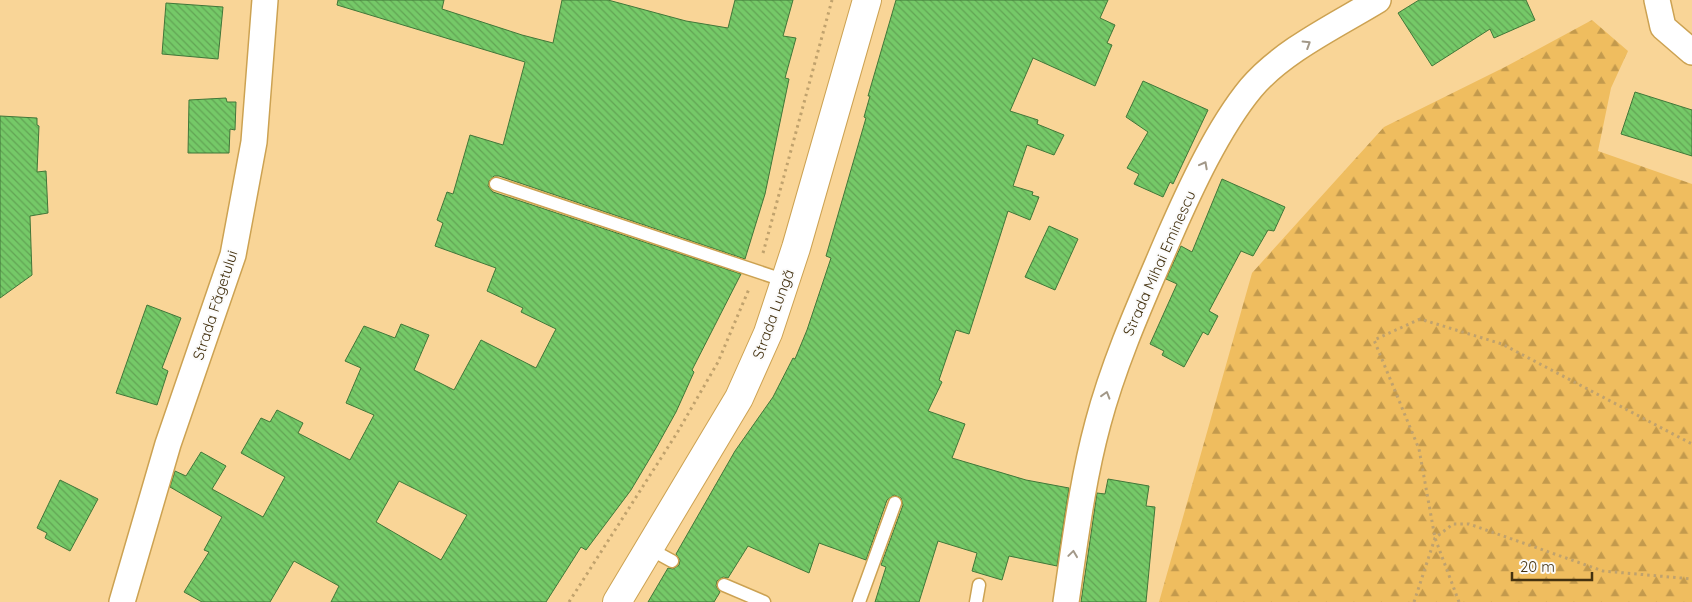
<svg xmlns="http://www.w3.org/2000/svg" width="1692" height="602" font-family="Quicksand,sans-serif">
  <style>
    .forest { fill: url(#forest-firs) }
    .building { fill: url(#building-back-hatch); stroke: #417739; fill-rule: evenodd }
    .lines { fill: none; stroke-linecap: round; stroke-linejoin: round }
    .lane-casing { stroke: #cca252; stroke-width: 15 }
    .street-casing { stroke: #cca252; stroke-width: 28 }
    .secondary-casing { stroke: #cca252; stroke-width: 30 }
    .path { stroke: #c0a26d; stroke-width: 3; stroke-dasharray: 2.5 4; stroke-linecap: butt }
    .lane { stroke: #fff; stroke-width: 12 }
    .street { stroke: #fff; stroke-width: 25 }
    .secondary { stroke: #fff; stroke-width: 28 }
    .oneway { stroke: #a29888 }
    .labels { text-anchor: middle; dominant-baseline: central; stroke-width: 4; stroke-linejoin: round; paint-order: stroke }
    .street-label { font-size: 15px; fill: #443210; stroke: #fbfbfb }
  </style>
  <defs>
    <pattern id="forest-firs" width="22" height="20" patternUnits="userSpaceOnUse" patternTransform="scale(1.25)"><rect width="22" height="20" fill="#efbd5f"/><path d="M5 1l3.5 6h-7zM16 11l3.5 6h-7z" fill="#c39a4d"/></pattern>
    <pattern id="building-back-hatch" width="6" height="6" patternUnits="userSpaceOnUse" patternTransform="scale(1.25)"><rect width="6" height="6" fill="#75c968"/><path d="M-1 5l2 2M0 0l6 6M5-1l2 2" fill="none" stroke="#62a454"/></pattern>
  </defs>
  <rect width="100%" height="100%" fill="#f9d597"/>
  <path class="forest" d="M 1592,20 L 1628,51 L 1611,88 L 1598,151 L 1692,184 L 1692,602 L 1159,602 L 1252,273 L 1384,127 L 1505,67 Z"/>
  <path class="building" d="M 338,0 L 444,0 L 442,9 L 522,35 L 553,43 L 562,0 L 608,0 L 686,21 L 728,28 L 735,0 L 793,0 L 783,36 L 796,38 L 785,78 L 789,79 L 765,194 L 745,259 L 499,176 L 494,176 L 489,181 L 488,186 L 493,192 L 741,274 L 692,370 L 694,372 L 676,412 L 656,448 L 631,490 L 586,550 L 581,547 L 546,602 L 331,602 L 339,586 L 294,561 L 270,602 L 202,602 L 184,592 L 209,552 L 204,550 L 222,517 L 170,487 L 175,471 L 186,476 L 201,452 L 226,466 L 212,489 L 263,517 L 285,477 L 241,453 L 261,418 L 270,422 L 277,410 L 303,423 L 298,433 L 350,460 L 374,415 L 346,403 L 361,368 L 345,361 L 364,326 L 395,338 L 401,324 L 429,335 L 414,370 L 454,390 L 481,340 L 536,368 L 556,329 L 521,312 L 523,308 L 487,291 L 496,268 L 435,246 L 443,223 L 437,220 L 447,192 L 453,194 L 470,135 L 503,145 L 525,62 L 337,5 ZM 399,481 L 467,515 L 441,560 L 376,522 Z
    M 896,0 L 1108,0 L 1100,18 L 1115,25 L 1107,43 L 1112,45 L 1095,86 L 1033,58 L 1010,111 L 1038,120 L 1037,124 L 1064,135 L 1054,155 L 1027,145 L 1013,186 L 1033,192 L 1032,195 L 1039,197 L 1030,220 L 1008,211 L 969,334 L 956,330 L 939,380 L 942,382 L 928,411 L 965,424 L 952,458 L 1026,480 L 1069,488 L 1057,566 L 1009,556 L 1002,580 L 972,571 L 977,553 L 938,541 L 919,602 L 875,602 L 886,567 L 881,565 L 903,505 L 901,498 L 894,495 L 887,500 L 866,560 L 819,543 L 809,573 L 748,546 L 728,578 L 723,577 L 717,581 L 716,586 L 720,592 L 714,602 L 648,602 L 668,568 L 673,569 L 679,565 L 680,560 L 676,554 L 735,451 L 773,397 L 793,358 L 795,359 L 807,330 L 831,258 L 826,256 L 866,118 L 864,117 L 870,96 L 868,96 Z
    M 1419,0 L 1526,0 L 1535,20 L 1494,38 L 1490,29 L 1432,66 L 1398,13 Z
    M 166,3 L 223,7 L 218,59 L 162,54 Z
    M 1143,81 L 1208,110 L 1173,184 L 1170,182 L 1163,197 L 1134,184 L 1139,174 L 1127,168 L 1148,132 L 1126,117 Z
    M 1635,92 L 1692,110 L 1692,156 L 1621,134 Z
    M 226,98 L 227,102 L 236,102 L 235,130 L 230,129 L 229,153 L 188,153 L 189,100 Z
    M 0,116 L 37,118 L 37,125 L 39,126 L 37,172 L 46,171 L 48,213 L 30,216 L 32,275 L 0,298 Z
    M 1222,179 L 1285,207 L 1274,231 L 1268,230 L 1253,256 L 1241,251 L 1209,311 L 1218,316 L 1208,335 L 1203,332 L 1184,367 L 1162,355 L 1164,351 L 1150,344 L 1177,284 L 1166,279 L 1181,246 L 1192,252 Z
    M 1049,226 L 1078,239 L 1055,290 L 1025,277 Z
    M 147,305 L 181,318 L 162,368 L 168,371 L 157,405 L 116,393 Z
    M 1108,479 L 1149,486 L 1146,506 L 1155,507 L 1146,602 L 1081,602 L 1097,493 L 1105,494 Z
    M 60,480 L 98,499 L 70,551 L 45,538 L 47,533 L 37,528 Z"/>
  <g class="lines">
    <g class="lane-casing">
      <path id="lane" d="M 496,184 L 786,281
        M 650,549 L 672,561
        M 724,585 L 764,602
        M 859,602 L 895,503
        M 976,602 L 979,585"/>
    </g>
    <g class="street-casing">
      <path id="street" d="M 1657,0 L 1663,27 L 1692,52
        M 122,602 L 168,444 L 233,255 L 254,142 L 265,0
        M 1066,602 C 1075,542 1082,482 1098,423 C 1115,359 1143,298 1169,237 C 1190,189 1218,128 1251,88 C 1282,51 1337,25 1378,0"/>
    </g>
    <g class="secondary-casing">
      <path id="secondary" d="M 617,602 L 739,398 L 768,333 L 796,248 L 867,0"/>
    </g>
    <path class="path" d="M 763,253 L 832,0
      M 569,602 L 677,433 L 718,362 L 749,289
      M 1414,602 L 1435,538 L 1453,524 L 1469,524 L 1603,571 L 1692,579
      M 1459,602 L 1435,538 L 1419,449 L 1374,340 L 1420,319 L 1502,344 L 1692,444"/>
    <use href="#lane" class="lane"/>
    <use href="#street" class="street"/>
    <use href="#secondary" class="secondary"/>
  </g>
  <defs><path id="oneway-chevron" d="M-2-3.5L2.5 0L-2 3.5" fill="none" stroke-width="1.6" stroke-linecap="round" stroke-linejoin="round" transform="scale(1.25)"/></defs>
  <g class="oneway">
    <use href="#oneway-chevron" transform="translate(1307 44) rotate(-32)"/>
    <use href="#oneway-chevron" transform="translate(1204 165) rotate(-62)"/>
    <use href="#oneway-chevron" transform="translate(1106 395) rotate(-73)"/>
    <use href="#oneway-chevron" transform="translate(1073 554) rotate(-82)"/>
  </g>
  <g class="labels">
    <g class="street-label">
      <text transform="translate(1159 263) rotate(-66)">Strada Mihai Eminescu</text>
      <text transform="translate(215 305) rotate(-72)">Strada Făgetului</text>
      <text transform="translate(773 314) rotate(-70)">Strada Lungă</text>
    </g>
  </g>
  <path d="M1512 572v8h80v-8" fill="none" stroke="#443210" stroke-width="2.5"/>
  <text x="1520" y="572" font-size="15" fill="#443210" stroke="#fbfbfb" stroke-width="4" paint-order="stroke">20 m</text>
</svg>
